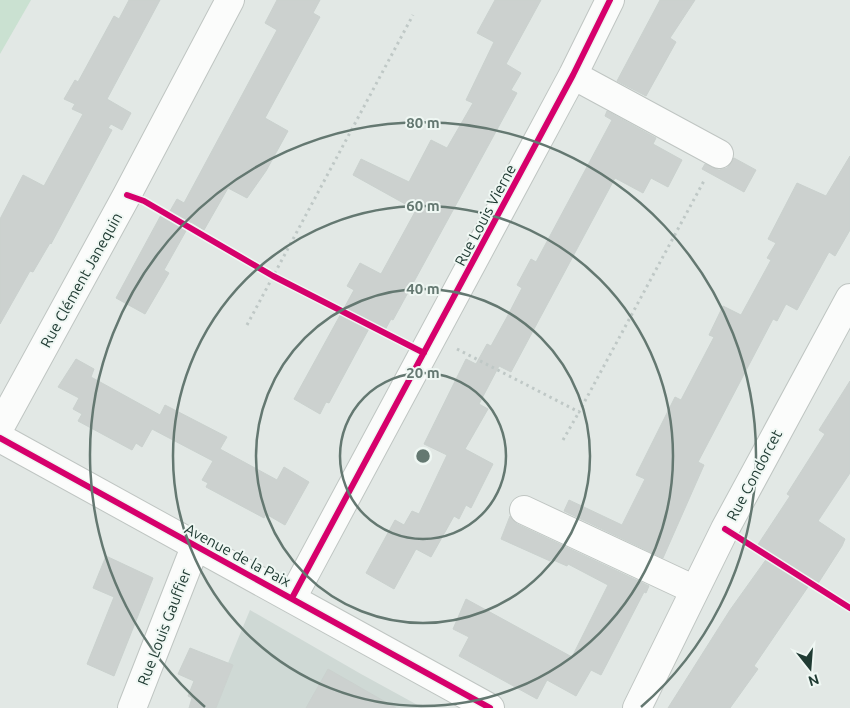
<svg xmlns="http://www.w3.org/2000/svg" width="850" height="708" font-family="Ubuntu,sans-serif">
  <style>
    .built { fill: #cfd9d5 }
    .green { fill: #cae1d1 }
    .building { fill: #ccd1cf; stroke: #cad1ce }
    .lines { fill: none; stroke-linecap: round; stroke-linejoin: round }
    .minor-casing { stroke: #bfc5c2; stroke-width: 30 }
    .path { stroke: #bfc8c6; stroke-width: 3; stroke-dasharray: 2.5 4; stroke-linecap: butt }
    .minor { stroke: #fbfcfb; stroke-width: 28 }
    .cycleway-casing { stroke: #eff7f3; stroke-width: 9 }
    .cycleway { stroke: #d6006c; stroke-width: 6 }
    .ring { fill: none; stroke: #647871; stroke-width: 2.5 }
    .labels { text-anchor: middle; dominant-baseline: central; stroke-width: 4; stroke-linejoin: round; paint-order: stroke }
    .street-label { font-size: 15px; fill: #203b33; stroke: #eff7f3 }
    .centre { fill: #647871; stroke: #eff7f3; stroke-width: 2.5 }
    .ring-label { font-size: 15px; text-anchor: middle; font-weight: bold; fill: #647871; stroke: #eff7f3; stroke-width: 4; stroke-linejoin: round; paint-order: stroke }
  </style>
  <rect width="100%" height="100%" fill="#e2e8e5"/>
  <path class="built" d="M 250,610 L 361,674 L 423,708 L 216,708 L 233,665 L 228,663 Z"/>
  <path class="green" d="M 0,0 L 31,0 L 0,54 Z"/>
  <path class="building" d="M 129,0 L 160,0 L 107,99 L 131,113 L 122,130 L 111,124 L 108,128 L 112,130 L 51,244 L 50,243 L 33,272 L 30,271 L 0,324 L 0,219 L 23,175 L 44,186 L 83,114 L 72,109 L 75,104 L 64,99 L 75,80 L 78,82 L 114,16 L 119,19 Z
    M 277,0 L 320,0 L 313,13 L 320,17 L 265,118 L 288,131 L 266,171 L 247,198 L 228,188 L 204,230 L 191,222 L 164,270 L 169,273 L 145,314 L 116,298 L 161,215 L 166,218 L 177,199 L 184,203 L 277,30 L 265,23 Z
    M 495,0 L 541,0 L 506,64 L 521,73 L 511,90 L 517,93 L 393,320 L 391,319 L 385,330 L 372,323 L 329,403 L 326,402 L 320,414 L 294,399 L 354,290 L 347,286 L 360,263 L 381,274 L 416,210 L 353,175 L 361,159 L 409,182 L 431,140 L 447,148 L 473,103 L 466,100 L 494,42 L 477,33 Z
    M 660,0 L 695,0 L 670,38 L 676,42 L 646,96 L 617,81 Z
    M 607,111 L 656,138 L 653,144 L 682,160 L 668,187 L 651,178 L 643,193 L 615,178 L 511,372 L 499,366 L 479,404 L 488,409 L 465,449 L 493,464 L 471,508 L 466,505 L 459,519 L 454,516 L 431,557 L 416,549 L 394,589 L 366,573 L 395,520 L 404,525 L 412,511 L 419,514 L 447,455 L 424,444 L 466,359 L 476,364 L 487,344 L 491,346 L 507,317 L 522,288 L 517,285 L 531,259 L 536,262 L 612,120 L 605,116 Z
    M 850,156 L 850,230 L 835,256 L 829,252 L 797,310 L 786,304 L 777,321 L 773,319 L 698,462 L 704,465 L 663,558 L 564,511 L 569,500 L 622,525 L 645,479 L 636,475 L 675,397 L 681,400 L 714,337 L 709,335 L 723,306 L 741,315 L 771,260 L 767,258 L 776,243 L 768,239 L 797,183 L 826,196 Z
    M 734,158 L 756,170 L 744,192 L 702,169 L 705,164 L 719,170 L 727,168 Z
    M 76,359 L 94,369 L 91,377 L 160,415 L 165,405 L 227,437 L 220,449 L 277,480 L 284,467 L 309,482 L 285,525 L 266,514 L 264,518 L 206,487 L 208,483 L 202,480 L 213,461 L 152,429 L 142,447 L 136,443 L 132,450 L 78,421 L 82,414 L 73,409 L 79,398 L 58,387 Z
    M 850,381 L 850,473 L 818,521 L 845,539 L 842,546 L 817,585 L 812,581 L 754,666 L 758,669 L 730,708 L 668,708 L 730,610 L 770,554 L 757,546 L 790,496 L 787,494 L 825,434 L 819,430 Z
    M 510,516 L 517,524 L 649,586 L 646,593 L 644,592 L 601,675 L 591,670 L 576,696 L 547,680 L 537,699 L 459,656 L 469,637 L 453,629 L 466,599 L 572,657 L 608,585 L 568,564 L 567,566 L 551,559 L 550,561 L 501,539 Z
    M 106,556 L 153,578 L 114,676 L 87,664 L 114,597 L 93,588 Z
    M 190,648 L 233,665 L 216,708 L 189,708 L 192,698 L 188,696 L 194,681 L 178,674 Z
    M 328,669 L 396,708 L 306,708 Z"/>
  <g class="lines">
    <g class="minor-casing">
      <path id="minor" d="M 573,75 L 719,154
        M 0,427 L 127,195 L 230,0
        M 0,438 L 490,708
        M 524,510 L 695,590
        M 292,598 L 573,75 L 610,0
        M 132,708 L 195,547
        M 637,708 L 725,529 L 850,298"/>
    </g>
    <path class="path" d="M 247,325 L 413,15
      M 457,349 L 579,412 L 705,179
      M 563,440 L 579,412
      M 749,544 L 850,608"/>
    <use href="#minor" class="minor"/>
    <g class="cycleway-casing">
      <path id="cycleway" d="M 127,195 L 144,201 L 273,276 L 424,353
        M 0,438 L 490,708
        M 725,529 L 850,608
        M 292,598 L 573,75 L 610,0"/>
    </g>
    <use href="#cycleway" class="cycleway"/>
  </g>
  <g class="ring">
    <circle cx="423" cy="456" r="83"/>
    <circle cx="423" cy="456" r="167"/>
    <circle cx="423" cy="456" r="250"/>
    <path d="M205 707A333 333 0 1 1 641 707"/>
  </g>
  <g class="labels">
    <g class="street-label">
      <text transform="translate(485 215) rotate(-62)">Rue Louis Vierne</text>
      <text transform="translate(81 280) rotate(-61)">Rue Clément Janequin</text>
      <text transform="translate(754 475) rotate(-62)">Rue Condorcet</text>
      <text transform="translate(238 555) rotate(28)">Avenue de la Paix</text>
      <text transform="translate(164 627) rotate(-69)">Rue Louis Gauffier</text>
    </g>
  </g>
  <circle cx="423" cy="456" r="8" class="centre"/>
  <g class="ring-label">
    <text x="423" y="128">80 m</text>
    <text x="423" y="211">60 m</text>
    <text x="423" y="294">40 m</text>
    <text x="423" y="378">20 m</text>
  </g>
  <g transform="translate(810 668) rotate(163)" stroke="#eff7f3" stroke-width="4" paint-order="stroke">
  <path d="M0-4L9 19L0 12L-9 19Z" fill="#203b33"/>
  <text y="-8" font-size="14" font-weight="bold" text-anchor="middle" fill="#203b33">N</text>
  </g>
</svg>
